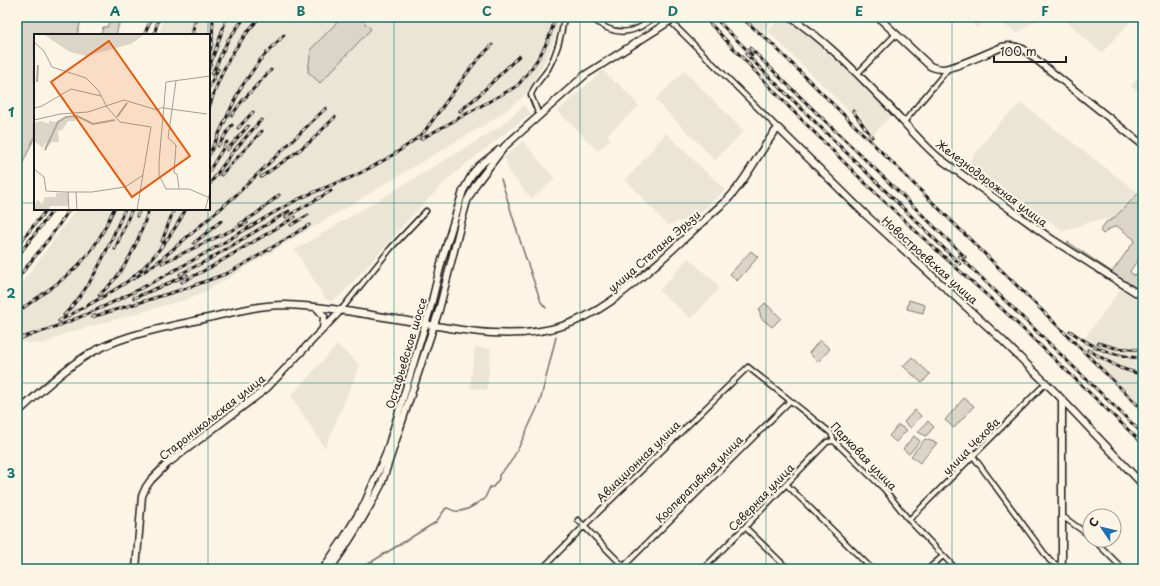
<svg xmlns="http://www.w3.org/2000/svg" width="1160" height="586" font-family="'Playpen Sans',sans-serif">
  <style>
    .built { fill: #ebe5d6 }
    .green { fill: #dbd5c8; stroke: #7c7872 }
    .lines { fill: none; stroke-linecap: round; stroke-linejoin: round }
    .stream { stroke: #75726c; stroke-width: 1.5 }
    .street-casing { stroke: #1c1c1c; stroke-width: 7 }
    .secondary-casing { stroke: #1c1c1c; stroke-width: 9 }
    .street { stroke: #fcf5e5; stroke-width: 4 }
    .secondary { stroke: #fcf5e5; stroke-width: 6 }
    .rail-casing { stroke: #1c1c1c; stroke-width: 3 }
    .rail { stroke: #fcf5e5; stroke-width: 1.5; stroke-dasharray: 4.5; stroke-linecap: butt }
    .secondary-bridge-casing { stroke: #1c1c1c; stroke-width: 9; stroke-linecap: butt }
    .secondary-bridge { stroke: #fcf5e5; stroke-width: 6 }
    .grid { fill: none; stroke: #0f766e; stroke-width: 1; stroke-opacity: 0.55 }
    .labels { text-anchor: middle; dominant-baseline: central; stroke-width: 4; stroke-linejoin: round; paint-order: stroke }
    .street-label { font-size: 11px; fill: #1c1c1c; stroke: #fcf5e5 }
    .inset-river { fill: none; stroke: #b0aba1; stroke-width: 2 }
    .inset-road { fill: none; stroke: #a29e95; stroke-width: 1 }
    .view { fill: #e8590c; fill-opacity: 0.15; stroke: #e8590c; stroke-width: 2 }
    .inset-edge { fill: none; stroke: #1c1c1c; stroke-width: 2 }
    .neatline { fill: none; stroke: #0f766e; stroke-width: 1.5 }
    .grid-label { font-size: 13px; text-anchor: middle; font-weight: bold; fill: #0f766e }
  </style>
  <rect width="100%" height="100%" fill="#fcf5e5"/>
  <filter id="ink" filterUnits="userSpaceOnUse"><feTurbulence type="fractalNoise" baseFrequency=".025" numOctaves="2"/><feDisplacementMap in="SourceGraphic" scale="8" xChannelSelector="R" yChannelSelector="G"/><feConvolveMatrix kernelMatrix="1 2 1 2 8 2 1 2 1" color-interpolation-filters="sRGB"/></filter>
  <g filter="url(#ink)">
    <path class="built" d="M 164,17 L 559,17 L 557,31 L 548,55 L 531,87 L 525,95 L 507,110 L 485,125 L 470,133 L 212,288 L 191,298 L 64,334 L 43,344 L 17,342 L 17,287 L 28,275 L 76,209 L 209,209 L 209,35 L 159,35 Z
      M 743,17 L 775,17 L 762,32 Z
      M 781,17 L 787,17 L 811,35 L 887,110 L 891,116 L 873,134 L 855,109 L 851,113 L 768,31 Z
      M 965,17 L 991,17 L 977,28 Z
      M 992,17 L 1041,17 L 1017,33 Z
      M 1062,17 L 1135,17 L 1101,53 Z
      M 1143,69 L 1143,95 L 1131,86 Z
      M 603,70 L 615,83 L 617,82 L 639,106 L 607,135 L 611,139 L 598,151 L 558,111 Z
      M 684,71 L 744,131 L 715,160 L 655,100 Z
      M 1021,103 L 1140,194 L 1113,218 L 1093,221 L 1063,231 L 968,163 L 998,124 Z
      M 524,105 L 531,114 L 462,167 L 443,184 L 402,226 L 390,241 L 341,295 L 331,301 L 326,300 L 295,250 L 500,127 Z
      M 666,133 L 725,190 L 695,217 L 667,225 L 626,180 Z
      M 523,141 L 555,179 L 532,199 L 510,173 L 504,157 Z
      M 688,258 L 717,284 L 718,290 L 691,319 L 659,291 Z
      M 1121,289 L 1143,304 L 1143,415 L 1077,348 Z
      M 337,345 L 360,365 L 325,448 L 291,396 Z
      M 475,347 L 491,349 L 487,390 L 470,388 Z"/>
    <path class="green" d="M 17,17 L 82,17 L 77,35 L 35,35 L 35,136 L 17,176 Z
      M 111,17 L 121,17 L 116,35 L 101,35 L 103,27 L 107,27 Z
      M 342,17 L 359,17 L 371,29 L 320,83 L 308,72 L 311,49 Z
      M 1143,189 L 1143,253 L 1130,271 L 1133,275 L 1143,273 L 1143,295 L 1067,244 L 1068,242 L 1112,272 L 1135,240 L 1117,226 L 1109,229 L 1103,234 L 1100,231 L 1106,222 L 1113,219 Z
      M 751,251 L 758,257 L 737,281 L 730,274 Z
      M 909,300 L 925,305 L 923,313 L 907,309 Z
      M 765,303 L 781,318 L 772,327 L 761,318 L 759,309 Z
      M 820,340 L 830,349 L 818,362 L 809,353 Z
      M 912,357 L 930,374 L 922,383 L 903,366 Z
      M 964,398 L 974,406 L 954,428 L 945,420 Z
      M 915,410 L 921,416 L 911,428 L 904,422 Z
      M 928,421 L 934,427 L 926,436 L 918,432 Z
      M 898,425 L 907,430 L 896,442 L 889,436 Z
      M 914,436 L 920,441 L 909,454 L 903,449 Z
      M 925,439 L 937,443 L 920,463 L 911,456 Z"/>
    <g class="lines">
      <path class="stream" d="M 501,179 L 524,253 L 541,302 L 546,308
        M 360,569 L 436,522 L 446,508 C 449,508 451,510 455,511 C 460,512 468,509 473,506 C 477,504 479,500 484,500 L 490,487 L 493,487 L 499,479 L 499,475 L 510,463 L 518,449 L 540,402 L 556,337"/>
      <g class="street-casing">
        <path id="street" d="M 591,17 C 605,30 621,37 640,27 C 645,24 650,20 656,17
          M 664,17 L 670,21 L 778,128
          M 857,74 L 896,34
          M 539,115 L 531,95 C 534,85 543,77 548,69 C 557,53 562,34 564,17
          M 904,122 L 948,69
          M 340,311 L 391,248 L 426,211
          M 973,456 L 1050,561 L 1061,567
          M 787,485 L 872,569
          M 1062,516 L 1090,536
          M 578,520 L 626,569
          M 909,520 L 1046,383
          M 745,527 L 788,569
          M 1094,540 L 1123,569
          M 542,569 L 584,526 L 748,367 L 831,433 L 834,441 L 884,489 L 909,520 L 956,569
          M 621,569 L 790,401
          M 703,569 L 745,527 L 827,442 L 834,441
          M 928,569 L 943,556"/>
      </g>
      <g class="secondary-casing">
        <path id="secondary" d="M 790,17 C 824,39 854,70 882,99 C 901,118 918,140 939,158 L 1050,238 L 1143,297
          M 878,17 L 930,66 C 934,68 938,69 943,69 C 957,68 987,53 1002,47 C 1011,45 1015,46 1023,49 L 1143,145
          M 317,308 L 324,316 L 323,329
          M 17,413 C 38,394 59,373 84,357 C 119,335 163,328 203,319 C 230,313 257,305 285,305 C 324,306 363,314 402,320 C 455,329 510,342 562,326 C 601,314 630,287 660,261 C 682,241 704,220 727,200 C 748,179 759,150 778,128 L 867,216 L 999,337 L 1057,394 L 1143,485
          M 136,569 L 142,496 L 146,487 L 151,480 L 167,464 L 267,388 L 340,311
          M 323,569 L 342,541 L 364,505 L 386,454 L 430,309 L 442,260 L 463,191 L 473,173 L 479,166 L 499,150
          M 330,569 C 349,542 366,514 381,485 L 439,310 L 462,219 L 467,201 L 476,184 L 505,146 L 585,75 L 656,30
          M 1061,569 L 1062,559 L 1062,400"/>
      </g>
      <use href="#street" class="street"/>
      <use href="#secondary" class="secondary"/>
      <g class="rail-casing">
        <path id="rail" d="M 704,17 L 790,108 L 861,179 L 922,237 L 1000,307 L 1143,444
          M 714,17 L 752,55
          M 741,17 L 771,43 L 1143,410
          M 144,35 L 152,17
          M 154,35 L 159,17
          M 192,35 L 196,17
          M 750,48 C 821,118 895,187 965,257
          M 746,54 L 960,264
          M 209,55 L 212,43 L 213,17
          M 209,68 L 227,17
          M 212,74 L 228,40 L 245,17
          M 209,87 L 218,69
          M 209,108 C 221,70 233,47 260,17
          M 460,111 L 478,96 L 519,56
          M 853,111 L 872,137
          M 232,115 L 242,101 L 271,70
          M 238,128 L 253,112
          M 421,139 L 517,86 C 535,66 550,44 555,17
          M 218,146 L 232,125
          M 227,150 L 248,126
          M 209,155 L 240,89 L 260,60 L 284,35
          M 209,171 L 227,142
          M 221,175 L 262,131
          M 261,177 L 290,157 L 311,141 L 335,117
          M 209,185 L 232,153 L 261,120
          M 137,216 L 140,209
          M 286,217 L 331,191
          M 240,224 L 256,214 L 279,195
          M 291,225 L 308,215
          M 162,241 L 174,209
          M 194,243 L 221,221
          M 17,246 L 47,209
          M 115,249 L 132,209
          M 959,256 L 1143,434
          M 17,257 L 54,209
          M 162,263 L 247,223
          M 180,274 L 208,260 L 289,211
          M 17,279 L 51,236 L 70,209
          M 133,279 L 158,262 L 234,197 L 326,108
          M 182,282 L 211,267 L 295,217
          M 99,295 C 126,273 139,240 149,209
          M 134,298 L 187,275
          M 17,312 C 38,297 68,278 84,259 C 97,245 106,226 114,209
          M 64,315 C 94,285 108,247 125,209
          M 92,317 L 187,288 L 228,273 L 248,262 L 309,225
          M 59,321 C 82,308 107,296 128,281 C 150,265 174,232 186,209
          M 49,329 C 103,310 154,282 204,254 C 234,237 263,218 293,202 C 312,192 332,185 352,177 C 377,165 403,151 424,132 L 473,65 L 492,45
          M 1070,331 C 1093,348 1114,357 1143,358
          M 21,338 L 53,328
          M 1098,343 L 1116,348 L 1143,350
          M 1088,350 L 1120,368 L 1143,375"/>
      </g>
      <use href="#rail" class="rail"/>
      <g class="secondary-bridge-casing">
        <path id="secondary-bridge" d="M 656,30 L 676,17"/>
      </g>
      <use href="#secondary-bridge" class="secondary-bridge"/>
    </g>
  </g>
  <path class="grid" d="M 208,17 L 208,35M 394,17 L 394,569M 580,17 L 580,569M 766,17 L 766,569M 952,17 L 952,569M 17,203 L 35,203M 209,203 L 1143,203M 208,209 L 208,569M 17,383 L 1143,383"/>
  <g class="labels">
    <g class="street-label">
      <text transform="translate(992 183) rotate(37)">Железнодорожная улица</text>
      <text transform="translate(654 251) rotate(-41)">улица Степана Эрьзи</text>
      <text transform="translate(930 260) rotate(42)">Новостроевская улица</text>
      <text transform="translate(406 353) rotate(-73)">Остафьевское шоссе</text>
      <text transform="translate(212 417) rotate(-38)">Староникольская улица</text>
      <text transform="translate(971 446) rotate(-45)">улица Чехова</text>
      <text transform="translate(864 456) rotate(46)">Парковая улица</text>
      <text transform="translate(638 461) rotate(-44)">Авиационная улица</text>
      <text transform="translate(699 479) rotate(-45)">Кооперативная улица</text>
      <text transform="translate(761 497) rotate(-46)">Северная улица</text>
    </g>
  </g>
  <g transform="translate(34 34)">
    <rect width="176" height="176" fill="#fcf5e5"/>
    <path d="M 9,0 L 111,0 L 97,10 L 52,22 L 36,18 ZM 43,83 L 41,87 L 34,87 L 28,96 L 24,97 L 25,108 L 18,108 L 11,115 L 12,107 L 9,114 L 0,107 L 0,89 L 7,87 L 15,90 L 15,87 L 22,88 L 29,84 ZM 22,159 L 34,159 L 34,172 L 16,172 L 15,176 L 0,176 L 3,165 L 8,170 L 11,163 L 22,163 Z" fill="#dbd5c8"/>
    <path class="inset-river" d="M 3,48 L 4,31M 83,83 L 93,69M 11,116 L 24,88 L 32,83 L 43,82 L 59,90 L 81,86"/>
    <path class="inset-road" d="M 0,8 L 10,17 L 18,33 L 52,44 L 64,56 L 73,73M 176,42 L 132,48 L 125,128 L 125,141 L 132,155 L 155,155 L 176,164M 142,47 L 134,104 L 142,111 L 140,139 L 143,140 L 145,154M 73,73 L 86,88 L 117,93 L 103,176M 0,74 L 8,72 L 37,55 L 67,62M 129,74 L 173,80M 0,86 L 26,80 L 54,78 L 90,66 L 123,76 L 129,73M 0,135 L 10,143 L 12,157 L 30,158 L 58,158 L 91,153 L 109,141M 34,158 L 35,176M 42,158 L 43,176M 171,176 L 176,158"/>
    <path class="view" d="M 75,7 L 156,122 L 98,163 L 17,48 Z"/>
    <rect width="176" height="176" class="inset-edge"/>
  </g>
  <rect width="1160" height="586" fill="none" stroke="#fcf5e5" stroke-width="44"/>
  <g transform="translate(1102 528) rotate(305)"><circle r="19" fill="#fcf5e5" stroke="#a29e95"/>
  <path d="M0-3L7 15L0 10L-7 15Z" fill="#1f6fb2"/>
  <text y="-6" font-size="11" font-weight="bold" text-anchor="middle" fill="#1c1c1c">С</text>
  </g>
  <path d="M994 56v6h72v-6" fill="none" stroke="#1c1c1c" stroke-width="2"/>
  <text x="1000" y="56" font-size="12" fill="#1c1c1c" stroke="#fcf5e5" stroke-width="3" paint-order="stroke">100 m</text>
  <rect x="22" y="22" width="1116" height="542" class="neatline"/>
  <g class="grid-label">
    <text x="115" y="16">A</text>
    <text x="301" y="16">B</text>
    <text x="487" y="16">C</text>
    <text x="673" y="16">D</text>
    <text x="859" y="16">E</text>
    <text x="1045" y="16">F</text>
    <text x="11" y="117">1</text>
    <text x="11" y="298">2</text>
    <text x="11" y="478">3</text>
  </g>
</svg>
